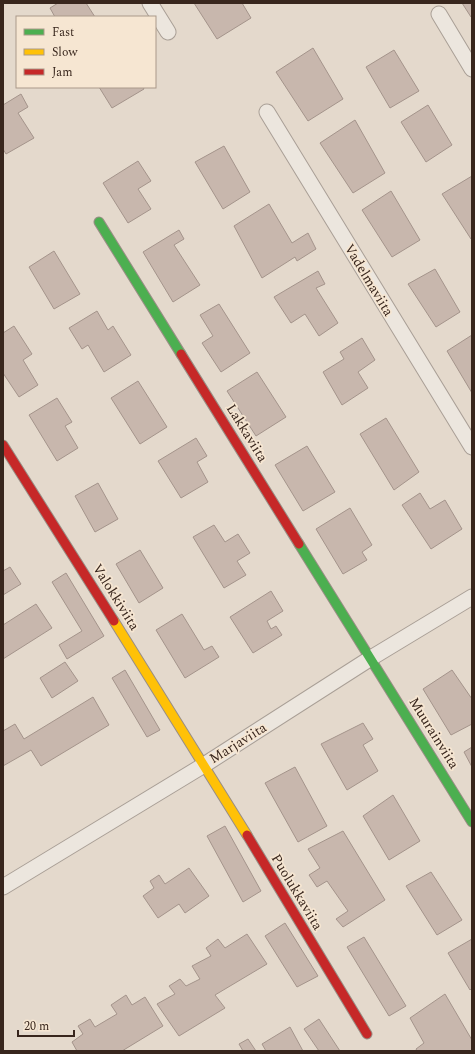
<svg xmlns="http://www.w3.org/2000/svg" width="475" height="1054" font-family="Spectral,serif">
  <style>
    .building { fill: #c8b7ad; stroke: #a4948b }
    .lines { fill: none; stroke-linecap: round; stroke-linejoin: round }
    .street-casing { stroke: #a99f96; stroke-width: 17 }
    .fast-casing { stroke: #998e85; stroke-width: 11 }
    .slow-casing { stroke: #998e85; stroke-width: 11 }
    .jam-casing { stroke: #998e85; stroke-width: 11 }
    .street { stroke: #ece6de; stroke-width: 15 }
    .fast { stroke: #4caf50; stroke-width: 9 }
    .slow { stroke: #ffc107; stroke-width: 9 }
    .jam { stroke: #c62828; stroke-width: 9 }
    .labels { text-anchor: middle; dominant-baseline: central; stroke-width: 3.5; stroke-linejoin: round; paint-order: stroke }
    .street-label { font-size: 14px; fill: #38261d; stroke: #f6e6d2 }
  </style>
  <rect width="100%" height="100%" fill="#e4d9cc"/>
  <path class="building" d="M 58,3 L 86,3 L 95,17 L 55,17 L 50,8 Z
    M 194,3 L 242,3 L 251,18 L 217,39 Z
    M 462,3 L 472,3 L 472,16 L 471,17 Z
    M 313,48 L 343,99 L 308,121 L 276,72 Z
    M 394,50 L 419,91 L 390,108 L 366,67 Z
    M 99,87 L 143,87 L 144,89 L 112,108 Z
    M 21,94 L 28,107 L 18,113 L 34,138 L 6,154 L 3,149 L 3,105 Z
    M 428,105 L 452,145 L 426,162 L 401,122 Z
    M 355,120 L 385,173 L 353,193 L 320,143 Z
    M 224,146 L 250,192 L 223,209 L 195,162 Z
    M 138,161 L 151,181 L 138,189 L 151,209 L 128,223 L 103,183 Z
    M 472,176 L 472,239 L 471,239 L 442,194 Z
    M 391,191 L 420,240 L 392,257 L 362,210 Z
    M 269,204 L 292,243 L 308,233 L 316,249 L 297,261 L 295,257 L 262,278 L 234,226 Z
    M 179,230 L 184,239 L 174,245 L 200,285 L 173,302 L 143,252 Z
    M 54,251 L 80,294 L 54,309 L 29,267 Z
    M 435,269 L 460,312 L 436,327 L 408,284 Z
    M 318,271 L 325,284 L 316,288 L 338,323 L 319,336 L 305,314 L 291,323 L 274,297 Z
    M 219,304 L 250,353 L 221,372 L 202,343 L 213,336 L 200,315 Z
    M 97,311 L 108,330 L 113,326 L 131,355 L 104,372 L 88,345 L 82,349 L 69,328 Z
    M 14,326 L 32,354 L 23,360 L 38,385 L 19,397 L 3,373 L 3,333 Z
    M 472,335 L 472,393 L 447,351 Z
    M 362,338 L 375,360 L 358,372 L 368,388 L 342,405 L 323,372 L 344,359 L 340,352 Z
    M 257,372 L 286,417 L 256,436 L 227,391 Z
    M 138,381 L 167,427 L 140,444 L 111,398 Z
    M 57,398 L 72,422 L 65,426 L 78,448 L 57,461 L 29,415 Z
    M 386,418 L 419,472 L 394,490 L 360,434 Z
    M 196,438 L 207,456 L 197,462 L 208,482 L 181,498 L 158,461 Z
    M 307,446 L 335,492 L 303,511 L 275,465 Z
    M 98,483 L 118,519 L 95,532 L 75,496 Z
    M 420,493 L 430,509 L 445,500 L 462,529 L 431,549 L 402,505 Z
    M 350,508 L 372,545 L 362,552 L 367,560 L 343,574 L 316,529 Z
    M 214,525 L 225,542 L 238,534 L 250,553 L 237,561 L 246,575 L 224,588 L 193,537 Z
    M 140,550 L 163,588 L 139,603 L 116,564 Z
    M 10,567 L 21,584 L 3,595 L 3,571 Z
    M 66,573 L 104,636 L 67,659 L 59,645 L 82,631 L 52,582 Z
    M 271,591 L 283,611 L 267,621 L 271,629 L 276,626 L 282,635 L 253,653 L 230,617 Z
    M 36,604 L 52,628 L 3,659 L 3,625 Z
    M 182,614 L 204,650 L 212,646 L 219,657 L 185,678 L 156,630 Z
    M 65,662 L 78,681 L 52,698 L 40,678 Z
    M 125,670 L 160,730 L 147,737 L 112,678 Z
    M 452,670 L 472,699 L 472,724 L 451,735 L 423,689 Z
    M 93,697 L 109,725 L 41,766 L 31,750 L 3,766 L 3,731 L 15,724 L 24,739 Z
    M 363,723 L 373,739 L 363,745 L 378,771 L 347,790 L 321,744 Z
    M 472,747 L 472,767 L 464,752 Z
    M 295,767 L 327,826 L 298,842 L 265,783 Z
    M 393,795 L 420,841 L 389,860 L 363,816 Z
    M 225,826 L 261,891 L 243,902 L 207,836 Z
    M 343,831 L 385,900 L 343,927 L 336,919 L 348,911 L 327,881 L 317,887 L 309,875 L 320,868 L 308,849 Z
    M 189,868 L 209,896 L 185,913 L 179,904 L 158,918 L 143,896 L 154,888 L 150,881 L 159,875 L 165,884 Z
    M 431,872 L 462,920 L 437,935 L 406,886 Z
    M 285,923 L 318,976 L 297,987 L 265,936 Z
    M 247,934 L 267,964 L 215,995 L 225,1008 L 179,1036 L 157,1004 L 175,994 L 169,986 L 180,979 L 186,986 L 200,979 L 192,966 L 211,956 L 206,948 L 218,939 L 225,948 Z
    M 364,937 L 406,1006 L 389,1016 L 347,947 Z
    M 472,939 L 472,988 L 470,990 L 448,953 Z
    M 445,994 L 472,1040 L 472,1051 L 417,1051 L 416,1049 L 424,1043 L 410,1018 Z
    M 126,995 L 132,1005 L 145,997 L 163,1026 L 122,1051 L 77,1051 L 72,1042 L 83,1034 L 78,1026 L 90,1019 L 95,1027 L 117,1014 L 111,1005 Z
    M 319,1019 L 340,1051 L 319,1051 L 304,1029 Z
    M 290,1027 L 303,1051 L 266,1051 L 262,1044 Z
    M 248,1039 L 256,1051 L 243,1051 L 239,1044 Z"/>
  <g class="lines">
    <g class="street-casing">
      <path id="street" d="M 150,3 L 168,32
        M 439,14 L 472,69
        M 267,112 L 472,447
        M 3,887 L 204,765 L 371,658 L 472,597"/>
    </g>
    <g class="fast-casing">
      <path id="fast" d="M 99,222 L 181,354
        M 299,544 L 472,822"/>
    </g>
    <g class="slow-casing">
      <path id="slow" d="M 114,621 L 247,835"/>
    </g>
    <g class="jam-casing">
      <path id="jam" d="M 181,354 L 299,544
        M 3,445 L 114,621
        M 247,835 L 367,1034"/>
    </g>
    <use href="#street" class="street"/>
    <use href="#fast" class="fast"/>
    <use href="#slow" class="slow"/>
    <use href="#jam" class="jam"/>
  </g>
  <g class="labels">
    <g class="street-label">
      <text transform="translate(369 280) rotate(59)">Vadelmaviita</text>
      <text transform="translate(247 433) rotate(58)">Lakkaviita</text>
      <text transform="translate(116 597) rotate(58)">Valokkiviita</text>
      <text transform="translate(434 733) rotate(58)">Muurainviita</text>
      <text transform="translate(238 743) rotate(-32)">Marjaviita</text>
      <text transform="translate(297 892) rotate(59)">Puolukkaviita</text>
    </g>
  </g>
  <rect width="475" height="1054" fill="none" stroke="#38261d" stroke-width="8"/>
  <rect x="16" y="16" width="140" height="72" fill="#f6e6d2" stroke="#aa998a"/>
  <rect x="24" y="29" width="20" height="6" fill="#4caf50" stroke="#aa998a"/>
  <text x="52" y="36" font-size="12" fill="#38261d">Fast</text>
  <rect x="24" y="49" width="20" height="6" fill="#ffc107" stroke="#aa998a"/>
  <text x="52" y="56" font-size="12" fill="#38261d">Slow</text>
  <rect x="24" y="69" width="20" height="6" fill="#c62828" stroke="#aa998a"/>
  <text x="52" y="76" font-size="12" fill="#38261d">Jam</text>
  <path d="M18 1030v6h56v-6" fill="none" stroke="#38261d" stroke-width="2"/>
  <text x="24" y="1030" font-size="12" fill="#38261d" stroke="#f6e6d2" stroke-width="3" paint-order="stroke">20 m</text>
</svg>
